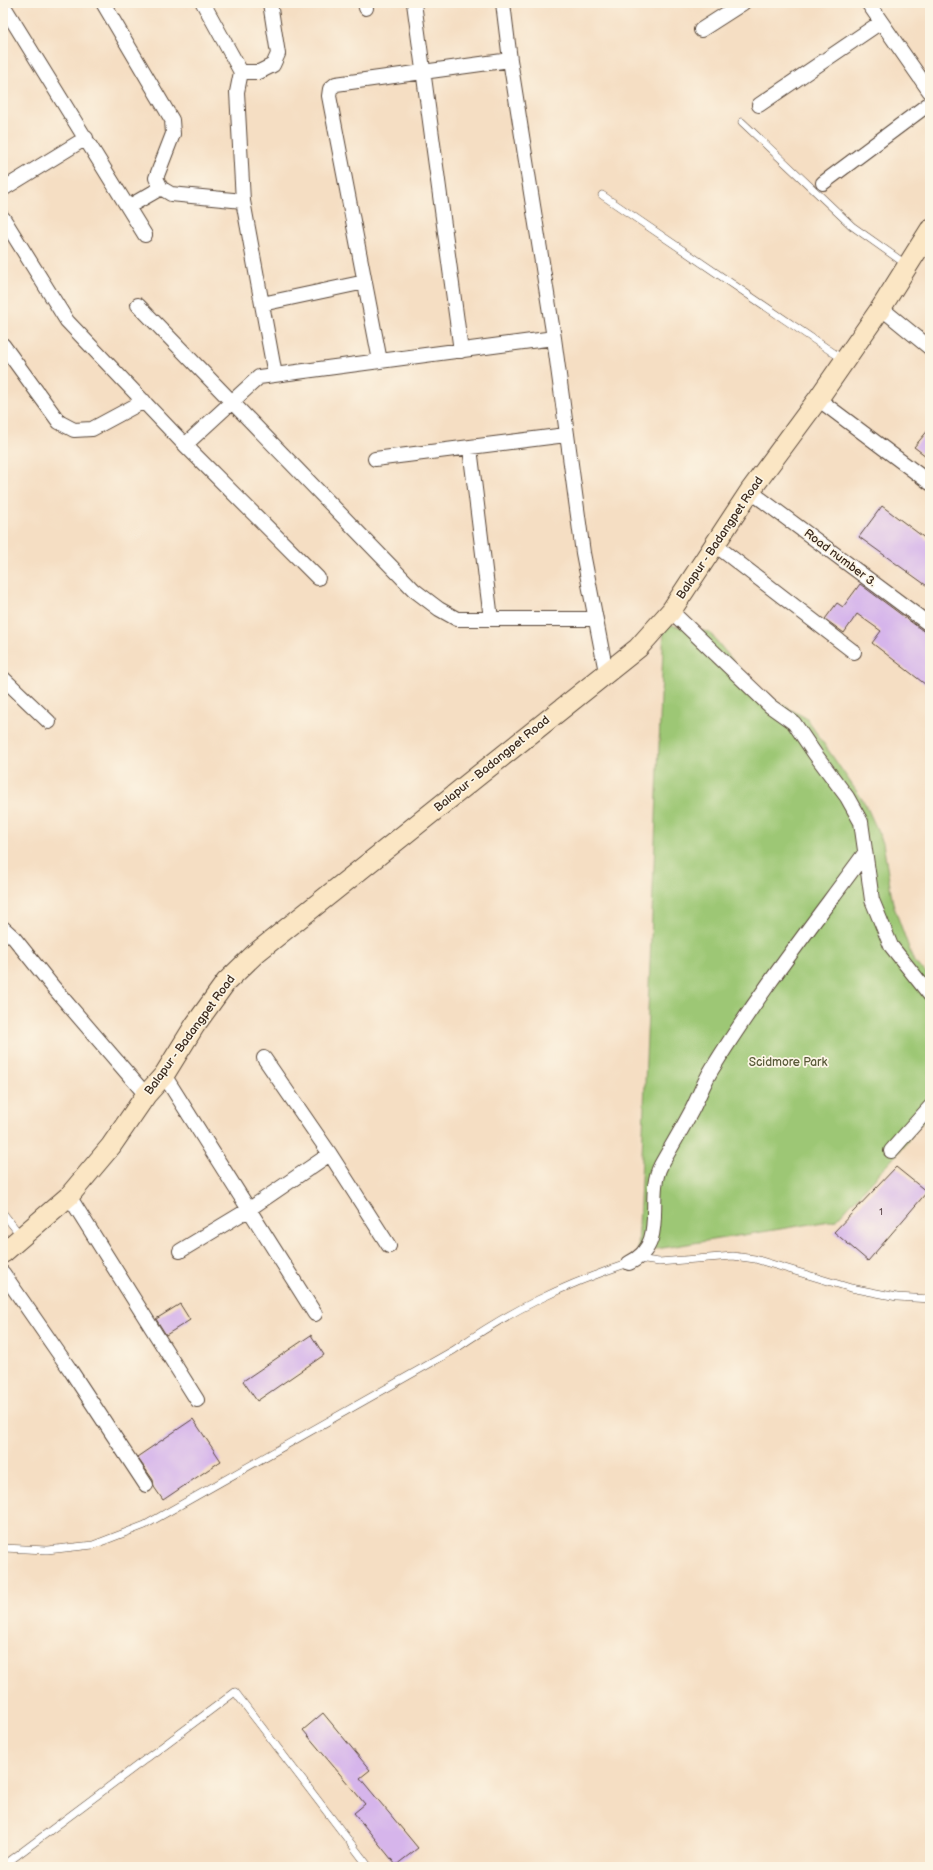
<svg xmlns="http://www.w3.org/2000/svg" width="933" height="1870" font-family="'Balsamiq Sans',sans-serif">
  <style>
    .green { fill: #9dc774; stroke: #6c7849 }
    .building { fill: #d6b5eb }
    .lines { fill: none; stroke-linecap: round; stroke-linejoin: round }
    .lane-casing { stroke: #574537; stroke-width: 8 }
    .street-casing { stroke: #574537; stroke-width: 16 }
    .secondary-casing { stroke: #574537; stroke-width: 22 }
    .lane { stroke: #fff; stroke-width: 7 }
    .street { stroke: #fff; stroke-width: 14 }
    .secondary { stroke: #fbe6c4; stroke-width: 20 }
    .labels { text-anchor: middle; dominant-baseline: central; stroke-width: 3.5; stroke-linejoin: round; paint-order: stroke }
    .number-label { font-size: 10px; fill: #624d51 }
    .street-label { font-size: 12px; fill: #3b2a1e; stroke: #fcf5e5 }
    .park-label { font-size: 12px; fill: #585938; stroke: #fcf5e5 }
  </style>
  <rect width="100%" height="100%" fill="#fcf5e5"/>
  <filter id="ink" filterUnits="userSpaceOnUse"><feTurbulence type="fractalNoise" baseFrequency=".025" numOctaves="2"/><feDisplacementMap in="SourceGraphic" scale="8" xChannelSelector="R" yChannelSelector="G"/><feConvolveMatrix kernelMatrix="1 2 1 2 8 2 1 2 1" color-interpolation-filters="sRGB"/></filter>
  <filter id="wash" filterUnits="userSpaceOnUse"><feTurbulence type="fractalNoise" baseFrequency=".012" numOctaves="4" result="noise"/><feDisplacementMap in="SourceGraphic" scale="16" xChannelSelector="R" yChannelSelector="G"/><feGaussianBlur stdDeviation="0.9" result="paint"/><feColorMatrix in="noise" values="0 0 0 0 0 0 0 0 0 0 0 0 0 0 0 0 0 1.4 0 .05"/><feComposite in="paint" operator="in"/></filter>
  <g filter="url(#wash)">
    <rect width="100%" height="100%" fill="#f5dec3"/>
    <path class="green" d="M 664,624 L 709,632 L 759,692 L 806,718 L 866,805 L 883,843 L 893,904 L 914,962 L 930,977 L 930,1112 L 898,1153 L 836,1220 L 638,1252 Z"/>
    <g id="blocks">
      <path class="building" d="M 930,428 L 930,459 L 914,447 Z
        M 882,506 L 930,542 L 930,588 L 859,537 Z
        M 860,584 L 930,636 L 930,688 L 872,643 L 881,631 L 857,614 L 844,633 L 825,619 L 837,603 L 843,607 Z
        M 896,1167 L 927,1192 L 868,1261 L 834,1232 Z
        M 180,1304 L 190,1320 L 166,1335 L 156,1319 Z
        M 311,1335 L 324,1355 L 257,1401 L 243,1381 Z
        M 193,1419 L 221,1461 L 163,1500 L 154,1487 L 153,1480 L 137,1457 Z
        M 323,1713 L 370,1770 L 360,1778 L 418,1848 L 396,1865 L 354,1813 L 365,1804 L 303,1730 Z"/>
    </g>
  </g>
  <g filter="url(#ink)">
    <use href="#blocks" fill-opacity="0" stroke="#574537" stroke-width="1"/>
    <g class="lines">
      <g class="lane-casing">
        <path id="lane" d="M 742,122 L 852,226 L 907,265
          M 602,195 L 844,360
          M 3,1213 L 21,1236
          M 638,1259 L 659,1262 L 733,1256 L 755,1259 L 851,1288 L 897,1297 L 930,1299
          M 3,1548 L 47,1550 L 93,1545 L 145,1525 L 454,1350 C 511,1310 563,1285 629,1263
          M 3,1866 L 235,1692 L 369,1867"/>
      </g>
      <g class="street-casing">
        <path id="street" d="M 103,3 L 172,120 L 173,134 L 156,178 L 161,188 L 171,194 L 243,201
          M 203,3 L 241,72 L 237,92 L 243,201 L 275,375
          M 365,3 L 366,8
          M 414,3 L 461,351
          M 503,3 L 510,60 L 554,338 L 583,553 L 606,672
          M 868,3 L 930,92
          M 3,5 L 145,235
          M 701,30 L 743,3
          M 241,72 L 259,72 L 273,65 L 278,54 L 270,3
          M 759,105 L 881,22
          M 823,183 L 930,103
          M 3,189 L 86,138
          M 128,207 L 161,188
          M 3,218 L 67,321 L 185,445 L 318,578
          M 262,304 L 365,282
          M 138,305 L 414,590 L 439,609 L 457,619 L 596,619
          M 881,308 L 930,348
          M 3,345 L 59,422 L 74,430 L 92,429 L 144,401
          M 380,361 L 329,96 L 330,89 L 336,84 L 510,60
          M 818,399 L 930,483
          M 185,445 L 259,377 L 554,338
          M 470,448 L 491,619
          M 375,459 L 566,435
          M 750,491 L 930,625
          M 714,544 L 854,652
          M 671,611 L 770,706 L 794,723 L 815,754 L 847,797 L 861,822 L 872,900 L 891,946 L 930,995
          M 3,678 L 49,722
          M 3,928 L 14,938 L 54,988 L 146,1095
          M 264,1058 L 330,1154 L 389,1246
          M 164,1075 L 315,1314
          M 891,1151 L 930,1107
          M 69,1196 L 197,1400
          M 180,1251 L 248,1210 L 330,1154
          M 629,1263 C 670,1244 644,1197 661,1165 C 671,1147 682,1129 692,1110 C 699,1096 704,1082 712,1069 C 758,994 813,924 865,853
          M 3,1273 L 71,1371 L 146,1485"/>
      </g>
      <g class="secondary-casing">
        <path id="secondary" d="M 3,1253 L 69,1196 L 111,1146 L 146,1095 L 164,1075 L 195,1025 L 226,982 L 256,953 L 638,648 L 671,611 L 750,491 L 818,399 L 881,308 L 930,230"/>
      </g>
      <use href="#lane" class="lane"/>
      <use href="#street" class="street"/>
      <use href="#secondary" class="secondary"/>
    </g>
  </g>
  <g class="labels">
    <g class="number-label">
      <text x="881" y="1212">1</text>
    </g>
    <g class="street-label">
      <text transform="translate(720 538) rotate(-56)">Balapur - Badangpet Road</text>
      <text transform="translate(840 558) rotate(37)">Road number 3.</text>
      <text transform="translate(492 764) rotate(-39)">Balapur - Badangpet Road</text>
      <text transform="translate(190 1035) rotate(-54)">Balapur - Badangpet Road</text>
    </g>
    <g class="park-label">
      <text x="788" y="1062">Scidmore Park</text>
    </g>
  </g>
  <rect width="933" height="1870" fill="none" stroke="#fcf5e5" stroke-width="16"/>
</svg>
